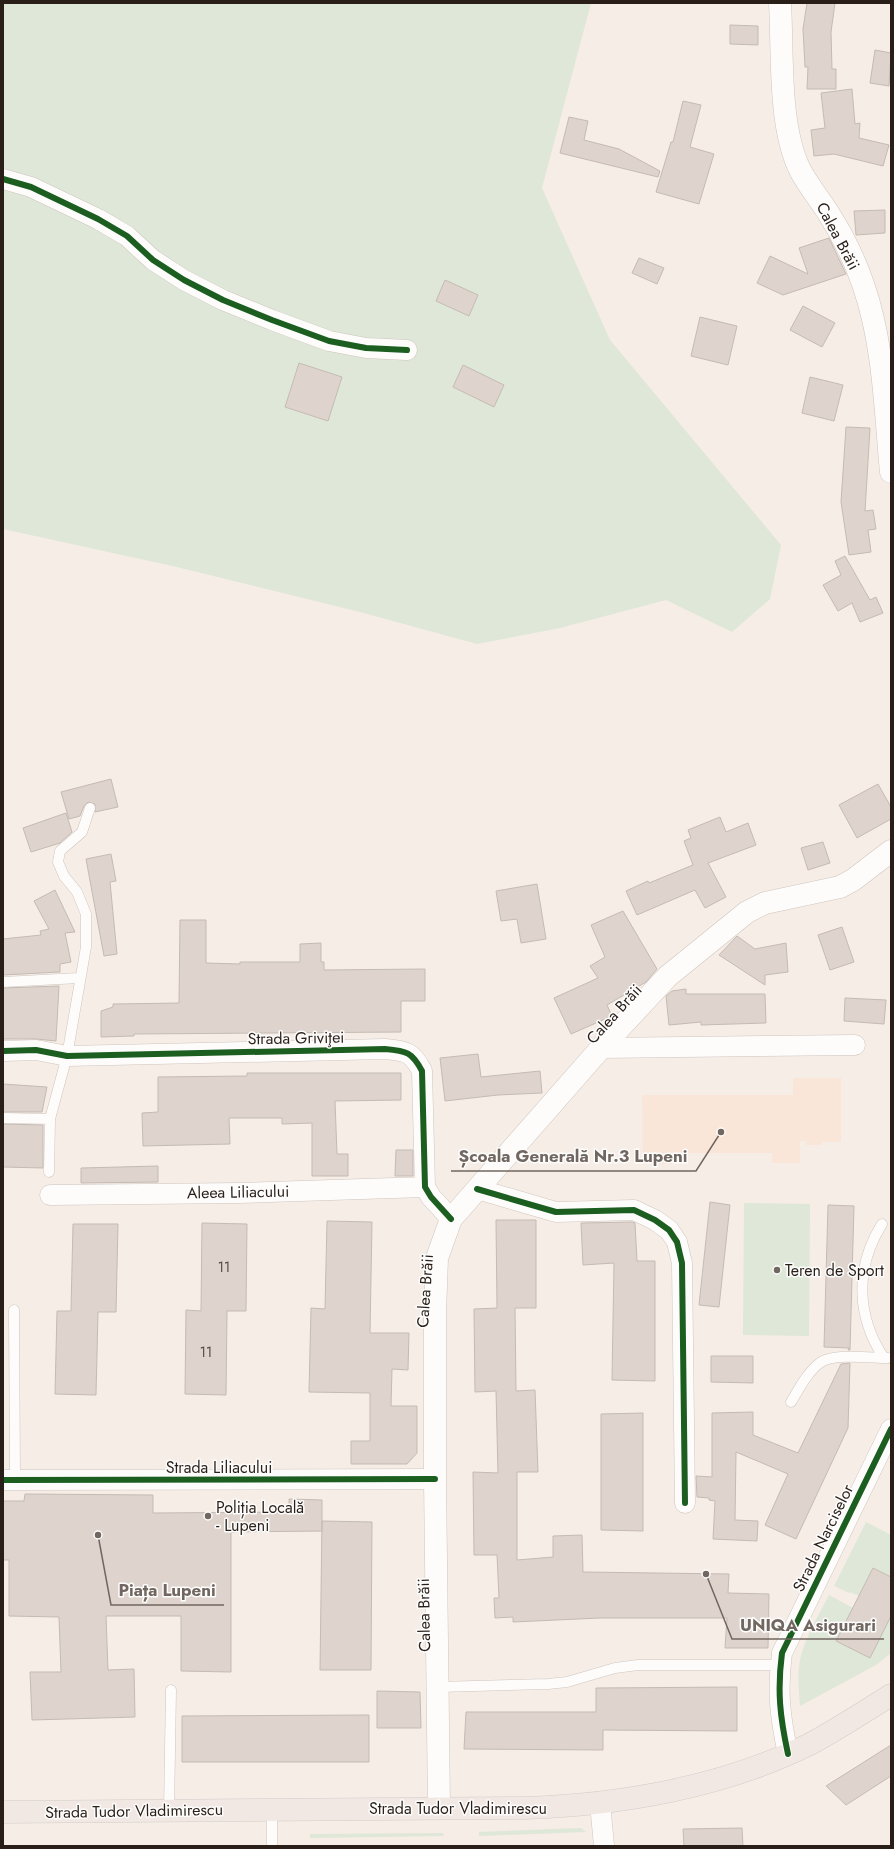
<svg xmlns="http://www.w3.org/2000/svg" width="894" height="1849" font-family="Jost,sans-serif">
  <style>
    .built { fill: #fae6d8 }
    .green { fill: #dee7d8 }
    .building { fill: #ded4cd; stroke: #c4bbb4 }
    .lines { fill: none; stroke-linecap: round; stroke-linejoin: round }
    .service-casing { stroke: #cec5be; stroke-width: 11 }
    .minor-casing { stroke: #cec5be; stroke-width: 21 }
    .secondary-casing { stroke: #cec5be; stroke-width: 23 }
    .primary-casing { stroke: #d1ccc8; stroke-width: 23 }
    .service { stroke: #fefcfb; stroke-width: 10 }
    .minor { stroke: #fefcfb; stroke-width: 20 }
    .secondary { stroke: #fefcfb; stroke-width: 22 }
    .primary { stroke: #f1e8e4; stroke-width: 22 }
    .cycleway-casing { stroke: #fdfdfd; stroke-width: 8 }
    .cycleway { stroke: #1b5e20; stroke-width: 6 }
    .poi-dot { fill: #716760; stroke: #fdfdfd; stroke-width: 1.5 }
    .labels { text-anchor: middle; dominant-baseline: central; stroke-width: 3; stroke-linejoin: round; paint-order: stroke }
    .number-label { font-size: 14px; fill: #594e47 }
    .street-label { font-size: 16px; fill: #2a1f18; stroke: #fdfdfd }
    .poi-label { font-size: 16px; fill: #2a1f18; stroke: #fdfdfd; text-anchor: start }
    .leader { fill: none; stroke: #716760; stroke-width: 1.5 }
    .callout-dot { fill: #716760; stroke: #fdfdfd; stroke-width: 1.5 }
    .callout-label { font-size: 17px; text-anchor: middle; font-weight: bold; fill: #716760; stroke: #fdfdfd; stroke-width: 3; stroke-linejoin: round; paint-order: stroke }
  </style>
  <rect width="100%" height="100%" fill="#f6ede6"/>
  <path class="built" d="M 793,1078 L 841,1078 L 841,1142 L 823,1142 L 822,1145 L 806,1145 L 806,1141 L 800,1141 L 800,1163 L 772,1163 L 772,1153 L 672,1153 L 672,1164 L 643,1164 L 642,1095 L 793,1095 Z"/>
  <path class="green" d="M 3,3 L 591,3 L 542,188 L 610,340 L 781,545 L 770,599 L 732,632 L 666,600 L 560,628 L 477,644 L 360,612 L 177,567 L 3,529 Z
    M 744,1203 L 810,1204 L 809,1336 L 743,1335 Z
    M 866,1522 L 891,1535 L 891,1577 L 873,1568 L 859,1596 L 850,1592 L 849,1593 L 834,1586 Z
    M 829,1595 L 853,1608 L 870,1657 L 891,1616 L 891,1653 L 876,1665 L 800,1706 C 799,1690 797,1675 800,1660 C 805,1637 819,1615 829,1595 Z
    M 581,1828 L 586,1832 L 479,1836 L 479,1832 Z
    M 443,1833 L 444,1836 L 310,1838 L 310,1834 Z"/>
  <path class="building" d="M 807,3 L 835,3 L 831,32 L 832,69 L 836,69 L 836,89 L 807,89 L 808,67 L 805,67 L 803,29 Z
    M 730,25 L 758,26 L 758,45 L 730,44 Z
    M 875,50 L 891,53 L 889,86 L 870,83 Z
    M 852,89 L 855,124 L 860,123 L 859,138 L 889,145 L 883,166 L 834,154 L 814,156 L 811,130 L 825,128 L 821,93 Z
    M 683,101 L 701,105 L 690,147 L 714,154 L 699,204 L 656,192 L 671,142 L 673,142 Z
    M 569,117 L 588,121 L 584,140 L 619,149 L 660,171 L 658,177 L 560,153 Z
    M 885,210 L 885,233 L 856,235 L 854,211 Z
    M 829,238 L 846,274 L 783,295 L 757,283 L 770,256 L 808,274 L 799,248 Z
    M 639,258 L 664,268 L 657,284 L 632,273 Z
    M 445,280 L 478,295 L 469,316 L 436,301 Z
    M 803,306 L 835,323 L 822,347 L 790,330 Z
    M 700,317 L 737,326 L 728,365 L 691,356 Z
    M 299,363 L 342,377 L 328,421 L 285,407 Z
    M 463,365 L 504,385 L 494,407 L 453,387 Z
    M 810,377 L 843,385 L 834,421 L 802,413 Z
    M 846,427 L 870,428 L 865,511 L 873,510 L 876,529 L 868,530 L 871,552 L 849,555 L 841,502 Z
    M 845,556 L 870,600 L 876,597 L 883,613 L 860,622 L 852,603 L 838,611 L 823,585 L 841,575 L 835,561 Z
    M 111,779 L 118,807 L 95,812 L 95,804 L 88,802 L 84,806 L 80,816 L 69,819 L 61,792 Z
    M 878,784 L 891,807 L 891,819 L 857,838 L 839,805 Z
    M 66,813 L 72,832 L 60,843 L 31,852 L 23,828 Z
    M 720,817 L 726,832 L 748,823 L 756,845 L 708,863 L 726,897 L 705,908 L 695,890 L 637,915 L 626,891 L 648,881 L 649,883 L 693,865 L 684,841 L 691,838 L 688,830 Z
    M 823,842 L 830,863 L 808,870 L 801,848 Z
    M 111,854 L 116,881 L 110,882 L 117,954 L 104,956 L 86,859 Z
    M 537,884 L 546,939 L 521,943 L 517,919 L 501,921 L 496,891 Z
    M 55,890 L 75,932 L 65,933 L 71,962 L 60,964 L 60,972 L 3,975 L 3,939 L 41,935 L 40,931 L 49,929 L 34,901 Z
    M 623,911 L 657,969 L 646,982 L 607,1005 L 612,1016 L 571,1034 L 554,998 L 598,978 L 590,966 L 605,957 L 591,925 Z
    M 180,920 L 206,920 L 206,963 L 240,964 L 240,962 L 300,962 L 300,944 L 321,943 L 321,962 L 324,962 L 324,970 L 425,969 L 425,1001 L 401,1001 L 401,1032 L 134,1034 L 134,1036 L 101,1037 L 101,1011 L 113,1007 L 113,1004 L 179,1003 Z
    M 842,927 L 854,962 L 830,970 L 818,935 Z
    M 737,936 L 755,949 L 786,943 L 788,972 L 765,975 L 765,985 L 719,955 Z
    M 59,986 L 56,1041 L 36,1039 L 3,1039 L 3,988 Z
    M 686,989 L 686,994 L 765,994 L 766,1023 L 701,1025 L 701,1022 L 669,1025 L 666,996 L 672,991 Z
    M 845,998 L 886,1000 L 884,1024 L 844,1021 Z
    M 478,1054 L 481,1077 L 540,1071 L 542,1093 L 498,1095 L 445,1101 L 440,1058 Z
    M 247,1073 L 401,1073 L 401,1100 L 335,1101 L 337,1154 L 348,1154 L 348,1176 L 312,1176 L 312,1123 L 282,1124 L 282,1118 L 229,1118 L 230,1144 L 143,1146 L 142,1113 L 158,1112 L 158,1077 L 247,1076 Z
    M 3,1084 L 47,1087 L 42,1112 L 3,1112 Z
    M 3,1124 L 43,1125 L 43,1168 L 3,1167 Z
    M 396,1150 L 413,1150 L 413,1176 L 395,1176 Z
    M 158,1166 L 158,1182 L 81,1183 L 81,1168 Z
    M 710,1202 L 730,1205 L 719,1307 L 699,1305 Z
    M 828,1205 L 854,1206 L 850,1350 L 848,1350 L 849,1348 L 824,1347 Z
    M 496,1220 L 536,1220 L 536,1308 L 515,1308 L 516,1391 L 535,1390 L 538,1472 L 517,1472 L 517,1560 L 553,1557 L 553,1536 L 582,1535 L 583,1572 L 729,1574 L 728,1593 L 769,1594 L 768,1648 L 725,1648 L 727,1618 L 600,1618 L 513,1622 L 513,1617 L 495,1618 L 494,1598 L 499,1598 L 497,1555 L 474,1555 L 473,1472 L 498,1473 L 496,1391 L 475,1392 L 474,1309 L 497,1308 Z
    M 327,1221 L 372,1222 L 370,1333 L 409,1333 L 408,1370 L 392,1369 L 391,1406 L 417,1406 L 417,1453 L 407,1464 L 351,1464 L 351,1441 L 370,1441 L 370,1393 L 309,1392 L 311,1308 L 325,1309 Z
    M 632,1222 L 635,1223 L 637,1261 L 655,1261 L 655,1381 L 612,1380 L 614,1263 L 583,1265 L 581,1223 Z
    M 202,1223 L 247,1224 L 246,1311 L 227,1311 L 226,1395 L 185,1394 L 186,1310 L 201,1311 Z
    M 73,1224 L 118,1224 L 116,1312 L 98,1312 L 96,1395 L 55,1394 L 57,1311 L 71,1311 Z
    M 711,1356 L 753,1356 L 753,1383 L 711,1382 Z
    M 850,1363 L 848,1428 L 796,1539 L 765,1525 L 788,1474 L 736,1452 L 735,1520 L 758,1521 L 757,1541 L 713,1539 L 715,1501 L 709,1500 L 709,1498 L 697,1497 L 696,1476 L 712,1477 L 712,1413 L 753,1412 L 753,1435 L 798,1453 L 841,1364 Z
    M 643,1413 L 643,1531 L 601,1530 L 601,1414 Z
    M 25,1494 L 153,1495 L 153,1513 L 289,1512 L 289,1499 L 322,1500 L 322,1531 L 231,1532 L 231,1672 L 181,1671 L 181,1616 L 106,1616 L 108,1670 L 134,1669 L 135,1717 L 32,1720 L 30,1672 L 61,1672 L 59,1617 L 9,1616 L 9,1560 L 3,1560 L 3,1501 L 24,1501 Z
    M 322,1521 L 372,1522 L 371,1670 L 320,1670 Z
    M 873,1568 L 891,1577 L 891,1616 L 870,1658 L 836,1641 Z
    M 737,1687 L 737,1731 L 603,1730 L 603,1750 L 464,1749 L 466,1712 L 596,1712 L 596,1688 Z
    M 377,1691 L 420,1692 L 421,1728 L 377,1728 Z
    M 369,1715 L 369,1762 L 182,1762 L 182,1716 Z
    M 891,1745 L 891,1776 L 846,1805 L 826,1786 Z
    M 742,1828 L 743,1846 L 684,1846 L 683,1829 Z"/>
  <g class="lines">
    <g class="service-casing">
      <path id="service" d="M 3,982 L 79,978
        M 3,1118 L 50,1119
        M 49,1172 L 50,1119 L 67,1056 L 86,947 L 86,914 L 77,892 L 64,876 L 58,862 L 60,851 L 82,832 L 90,808
        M 882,1224 C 855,1267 856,1316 884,1358
        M 14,1310 L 15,1480
        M 791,1402 C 799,1389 808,1371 821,1362 C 835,1353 871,1358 888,1358
        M 438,1687 L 548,1684 L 567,1682 L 615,1668 L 638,1665 L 781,1665
        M 169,1811 L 171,1690
        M 272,1846 L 272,1809"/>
    </g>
    <g class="minor-casing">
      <path id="minor" d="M 3,179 L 31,187 L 98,219 L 127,236 L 153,260 L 184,280 L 223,300 L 272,320 L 329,341 L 366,348 L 407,350
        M 601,1048 L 855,1045
        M 3,1051 L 36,1050 L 67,1056 L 385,1049 C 407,1051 412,1052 422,1071 L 425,1187 L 431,1197 L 451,1219
        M 477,1189 L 556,1212 L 634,1210 L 655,1220 L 669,1230 L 677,1242 L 682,1263 L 685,1503
        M 50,1195 L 239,1193 L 425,1187
        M 3,1480 L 435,1479
        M 788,1754 C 780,1717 777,1691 782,1653 L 891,1429
        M 600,1803 L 604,1846"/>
    </g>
    <g class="secondary-casing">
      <path id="secondary" d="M 780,3 C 783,53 778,125 800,170 C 808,185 818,197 827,211 C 842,234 854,258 863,284 C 884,344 885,409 891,472
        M 439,1808 L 435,1479 L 435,1313 L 437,1258 L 451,1219 L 601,1048 L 668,976 L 747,912 L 765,903 L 840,887 L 853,880 L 891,851"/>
    </g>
    <g class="primary-casing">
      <path id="primary" d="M 3,1812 L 524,1808 C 620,1805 724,1787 810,1744 C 838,1729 864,1712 891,1695"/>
    </g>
    <use href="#service" class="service"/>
    <use href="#minor" class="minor"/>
    <use href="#secondary" class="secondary"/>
    <use href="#primary" class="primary"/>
    <g class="cycleway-casing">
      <path id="cycleway" d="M 3,179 L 31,187 L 98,219 L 127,236 L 153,260 L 184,280 L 223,300 L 272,320 L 329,341 L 366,348 L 407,350
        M 3,1051 L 36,1050 L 67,1056 L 385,1049 C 407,1051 412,1052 422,1071 L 425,1187 L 431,1197 L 451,1219
        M 477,1189 L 556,1212 L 634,1210 L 655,1220 L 669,1230 L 677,1242 L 682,1263 L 685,1503
        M 3,1480 L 435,1479
        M 788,1754 C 780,1717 777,1691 782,1653 L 891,1429"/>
    </g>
    <use href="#cycleway" class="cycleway"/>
  </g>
  <g class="poi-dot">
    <circle cx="777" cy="1270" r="4"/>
    <circle cx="208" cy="1516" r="4"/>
  </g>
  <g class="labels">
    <g class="number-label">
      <text x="224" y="1267">11</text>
      <text x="206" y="1352">11</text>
    </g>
    <g class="street-label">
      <text transform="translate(838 236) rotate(62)">Calea Brăii</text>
      <text transform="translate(614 1014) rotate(-48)">Calea Brăii</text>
      <text transform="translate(296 1038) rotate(-1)">Strada Griviţei</text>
      <text transform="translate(238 1192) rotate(-1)">Aleea Liliacului</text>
      <text transform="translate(425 1291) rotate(-86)">Calea Brăii</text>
      <text x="219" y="1467">Strada Liliacului</text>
      <text transform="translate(823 1538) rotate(-64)">Strada Narciselor</text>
      <text transform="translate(424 1615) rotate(-91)">Calea Brăii</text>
      <text x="458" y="1808">Strada Tudor Vladimirescu</text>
      <text transform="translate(134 1811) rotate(-1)">Strada Tudor Vladimirescu</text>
    </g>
    <g class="poi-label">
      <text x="785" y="1270">Teren de Sport</text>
      <text x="216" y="1507">Poliția Locală<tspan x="216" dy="18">- Lupeni</tspan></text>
    </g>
  </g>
  <path class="leader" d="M721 1132L696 1171H451M98 1535L111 1605H224M706 1574L732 1639H884"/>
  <g class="callout-dot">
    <circle cx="721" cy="1132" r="4"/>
    <circle cx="98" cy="1535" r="4"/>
    <circle cx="706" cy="1574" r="4"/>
  </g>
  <g class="callout-label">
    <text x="573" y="1162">Școala Generală Nr.3 Lupeni</text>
    <text x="167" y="1596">Piața Lupeni</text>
    <text x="808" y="1631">UNIQA Asigurari</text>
  </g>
  <rect width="894" height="1849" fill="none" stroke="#2a1f18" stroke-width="8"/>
</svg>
